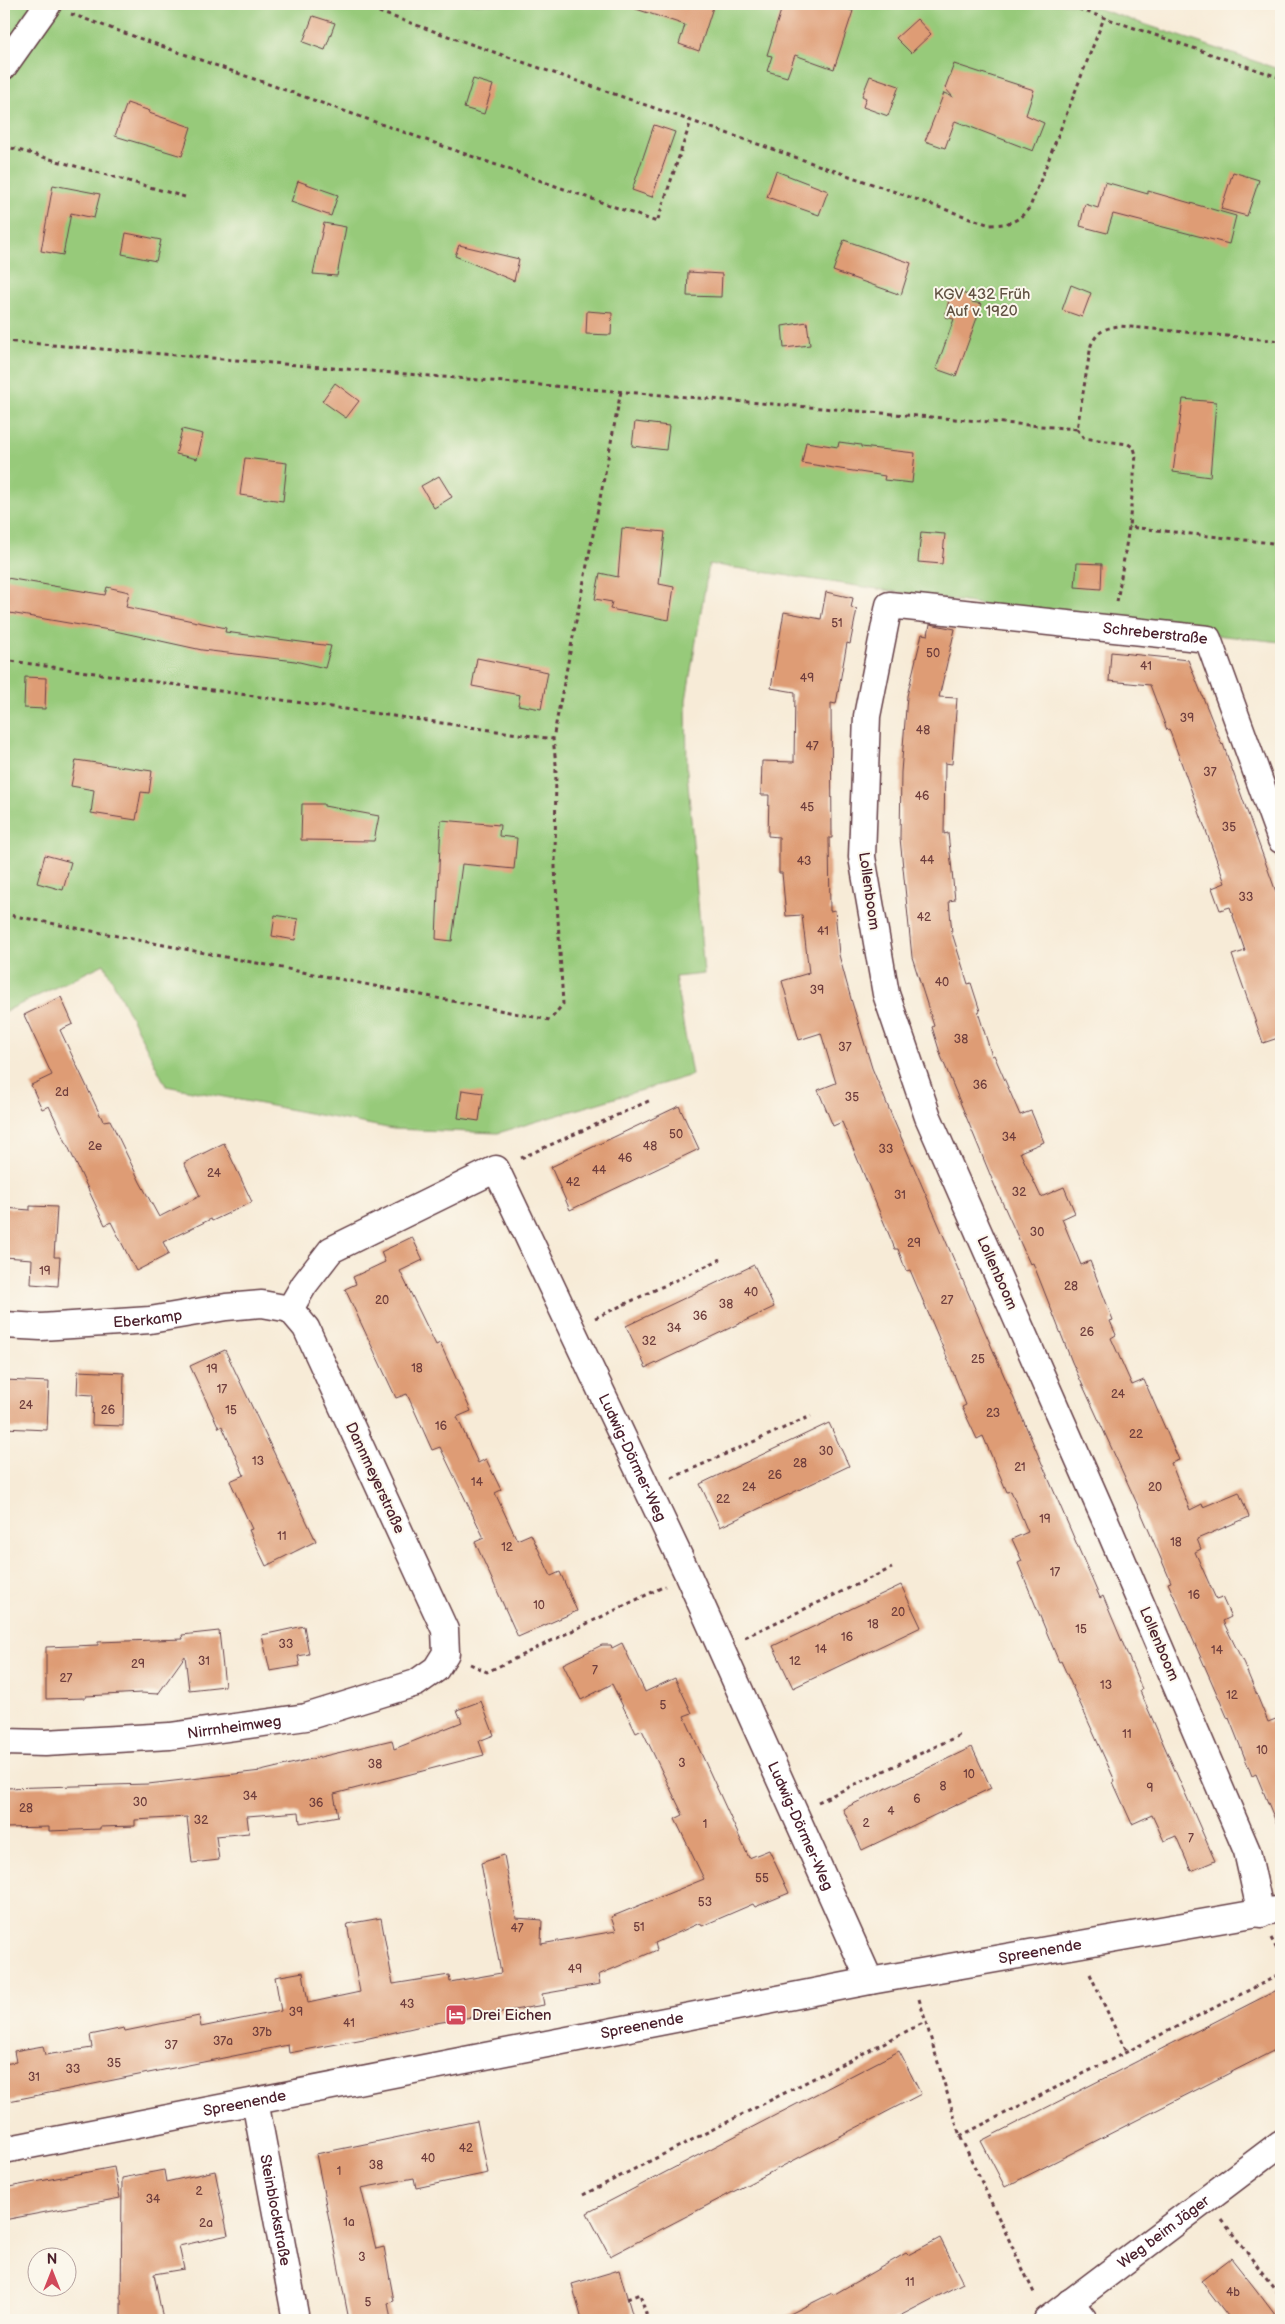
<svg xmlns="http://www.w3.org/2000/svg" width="1285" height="2324" font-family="'Balsamiq Sans',sans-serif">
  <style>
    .green { fill: #97ca7a; stroke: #707452 }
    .building { fill: #de9c74 }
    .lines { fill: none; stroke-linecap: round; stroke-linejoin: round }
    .minor-casing { stroke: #643e45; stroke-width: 29 }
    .path { stroke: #643e45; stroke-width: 3; stroke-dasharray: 4 4; stroke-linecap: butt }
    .minor { stroke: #fff; stroke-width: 26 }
    .labels { text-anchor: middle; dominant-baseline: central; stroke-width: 4; stroke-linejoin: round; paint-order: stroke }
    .number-label { font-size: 12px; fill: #6f3e3d }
    .park-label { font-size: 15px; fill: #615243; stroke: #fbf7ec }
    .street-label { font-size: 15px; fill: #4a1f2b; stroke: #fbf7ec }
    .poi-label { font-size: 15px; fill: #4a1f2b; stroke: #fbf7ec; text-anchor: start }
  </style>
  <rect width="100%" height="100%" fill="#fbf7ec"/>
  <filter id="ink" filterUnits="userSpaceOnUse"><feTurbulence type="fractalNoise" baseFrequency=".02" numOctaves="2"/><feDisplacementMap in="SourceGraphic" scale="10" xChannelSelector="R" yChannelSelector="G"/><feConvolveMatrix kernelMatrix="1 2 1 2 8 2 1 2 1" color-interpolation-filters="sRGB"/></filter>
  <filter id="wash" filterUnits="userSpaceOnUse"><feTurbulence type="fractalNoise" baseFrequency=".0096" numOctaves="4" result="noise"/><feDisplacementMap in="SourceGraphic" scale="20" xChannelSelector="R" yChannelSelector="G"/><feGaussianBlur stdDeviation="1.12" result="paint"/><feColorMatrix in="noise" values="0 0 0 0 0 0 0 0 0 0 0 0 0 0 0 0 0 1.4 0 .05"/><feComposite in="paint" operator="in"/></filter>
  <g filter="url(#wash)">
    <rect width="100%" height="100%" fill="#f7ebd7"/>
    <path class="green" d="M 4,4 L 1084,4 L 1281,70 L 1281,642 L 1113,624 L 709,564 L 686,700 L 687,771 L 704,974 L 675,977 L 692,1075 L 498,1133 L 393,1129 L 166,1086 L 104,964 L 4,1012 Z"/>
    <g id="blocks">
      <path class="building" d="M 634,4 L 714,4 L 699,51 L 679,44 L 685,25 L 633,8 Z
        M 783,4 L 833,4 L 853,11 L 834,69 L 795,55 L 787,77 L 767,71 L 772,56 L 767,55 Z
        M 313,16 L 335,23 L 325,50 L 303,42 Z
        M 917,19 L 931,34 L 911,53 L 896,38 Z
        M 954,64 L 1034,90 L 1026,115 L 1044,123 L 1033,151 L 955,121 L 945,148 L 925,141 L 944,93 L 953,97 L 945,88 Z
        M 870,76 L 899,86 L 888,116 L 863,107 L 866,98 L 862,96 Z
        M 473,79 L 493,85 L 484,114 L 464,108 Z
        M 127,103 L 150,111 L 149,113 L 191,127 L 182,156 L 115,136 Z
        M 654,125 L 675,132 L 652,197 L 632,190 Z
        M 776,171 L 828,191 L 819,215 L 767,197 Z
        M 1233,172 L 1259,180 L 1247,216 L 1221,209 Z
        M 298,181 L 338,195 L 331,216 L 291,202 Z
        M 1105,182 L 1148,194 L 1148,191 L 1236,216 L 1229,244 L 1113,214 L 1107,233 L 1080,226 L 1085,204 L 1098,208 Z
        M 53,185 L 100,194 L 94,218 L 71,213 L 63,255 L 41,251 Z
        M 324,223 L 346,227 L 337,276 L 313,274 Z
        M 126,233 L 161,240 L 156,261 L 122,254 Z
        M 844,240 L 911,263 L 901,295 L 833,271 Z
        M 459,245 L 519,259 L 514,281 L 455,256 Z
        M 688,272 L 722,274 L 721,297 L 687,296 Z
        M 1071,285 L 1091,293 L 1082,317 L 1062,310 Z
        M 951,291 L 974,296 L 972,302 L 982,304 L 956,376 L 936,369 L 954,319 L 945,317 Z
        M 587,311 L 612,313 L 611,335 L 586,334 Z
        M 807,322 L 810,345 L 784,348 L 782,326 Z
        M 335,383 L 359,401 L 346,418 L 322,401 Z
        M 1183,399 L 1216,402 L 1210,477 L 1173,472 Z
        M 635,422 L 669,426 L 666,450 L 632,446 Z
        M 182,429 L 203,434 L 197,459 L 176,454 Z
        M 806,442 L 838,447 L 839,442 L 861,445 L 861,447 L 915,453 L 912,483 L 884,480 L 885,476 L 802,463 Z
        M 245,458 L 287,463 L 283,501 L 240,495 Z
        M 439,476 L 452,497 L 434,508 L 421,486 Z
        M 622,528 L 665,532 L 659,584 L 674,587 L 669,620 L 610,609 L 612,602 L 595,599 L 600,573 L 618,577 Z
        M 921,532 L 945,534 L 942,564 L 918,562 Z
        M 1077,563 L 1102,564 L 1101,589 L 1075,587 Z
        M 7,578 L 105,595 L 107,587 L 129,592 L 126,607 L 226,628 L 225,632 L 331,646 L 325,668 L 295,661 L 202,650 L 115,631 L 4,612 Z
        M 826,592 L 853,598 L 851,608 L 857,609 L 850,644 L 847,643 L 836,704 L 831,703 L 832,838 L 829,838 L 830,911 L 835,910 L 839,955 L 851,999 L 872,1068 L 894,1121 L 1100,1598 L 1103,1596 L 1142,1689 L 1140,1691 L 1215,1861 L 1191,1871 L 1176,1836 L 1164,1841 L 1152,1815 L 1132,1824 L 1113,1782 L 1115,1781 L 1061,1661 L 1059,1662 L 1018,1563 L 1022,1561 L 1012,1539 L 1028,1532 L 1011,1491 L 1007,1492 L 983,1436 L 977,1439 L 962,1407 L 966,1405 L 949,1362 L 910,1270 L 906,1271 L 898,1249 L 895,1249 L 842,1122 L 833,1126 L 818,1090 L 836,1083 L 821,1033 L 799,1040 L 782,981 L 809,973 L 802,915 L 786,916 L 782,873 L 779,873 L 779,837 L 768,836 L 769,795 L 761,795 L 762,761 L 794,762 L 795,692 L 771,688 L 784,612 L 821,619 Z
        M 930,624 L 955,629 L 939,697 L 957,698 L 952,764 L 945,763 L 944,834 L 948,833 L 955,900 L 949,901 L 952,933 L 968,984 L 971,983 L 980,1011 L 978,1012 L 992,1056 L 994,1055 L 1020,1115 L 1031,1111 L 1044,1142 L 1020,1152 L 1041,1197 L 1064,1187 L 1075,1213 L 1062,1219 L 1081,1265 L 1090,1261 L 1113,1320 L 1110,1321 L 1116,1335 L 1111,1338 L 1132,1385 L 1144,1380 L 1152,1398 L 1179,1460 L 1171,1463 L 1190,1510 L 1202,1504 L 1203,1507 L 1239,1492 L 1249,1517 L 1197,1539 L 1201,1549 L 1195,1552 L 1216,1599 L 1222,1597 L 1231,1617 L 1223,1621 L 1244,1664 L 1268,1722 L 1281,1717 L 1281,1834 L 1256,1774 L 1252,1776 L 1229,1718 L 1228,1719 L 1168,1583 L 1171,1582 L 1140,1510 L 1072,1362 L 1033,1263 L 1030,1264 L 994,1184 L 941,1056 L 932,1027 L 934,1026 L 912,957 L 900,838 L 901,772 L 907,696 L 922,634 L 928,635 Z
        M 1111,652 L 1188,660 L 1222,745 L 1223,744 L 1281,906 L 1281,1037 L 1263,1043 L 1232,955 L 1245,951 L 1230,907 L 1220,910 L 1212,888 L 1225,883 L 1169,729 L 1167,730 L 1150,685 L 1109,681 Z
        M 477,658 L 548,672 L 541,709 L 518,705 L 520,695 L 472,686 Z
        M 25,677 L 46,678 L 45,709 L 24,708 Z
        M 76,760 L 152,771 L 149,793 L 141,792 L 136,820 L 91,813 L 94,790 L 71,786 Z
        M 302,804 L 324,804 L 324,806 L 379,816 L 374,841 L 301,840 Z
        M 441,820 L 500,825 L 499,836 L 517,838 L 514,869 L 462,864 L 452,941 L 436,939 Z
        M 45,855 L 71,862 L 63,890 L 37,883 Z
        M 275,915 L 298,919 L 295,940 L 272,936 Z
        M 61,997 L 73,1024 L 60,1030 L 103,1121 L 110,1120 L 140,1182 L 159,1217 L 200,1196 L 184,1163 L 224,1143 L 252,1202 L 212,1221 L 211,1219 L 163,1242 L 169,1254 L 136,1271 L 111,1222 L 105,1225 L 49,1106 L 42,1109 L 31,1085 L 52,1075 L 24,1015 Z
        M 462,1090 L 483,1093 L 479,1121 L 458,1118 Z
        M 679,1106 L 699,1149 L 570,1210 L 551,1167 Z
        M 30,1206 L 57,1207 L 54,1257 L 60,1257 L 58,1286 L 31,1284 L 32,1259 L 4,1257 L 4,1208 L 30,1210 Z
        M 412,1237 L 423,1260 L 400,1271 L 436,1345 L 440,1343 L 471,1411 L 457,1417 L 478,1463 L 486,1459 L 501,1490 L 495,1493 L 517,1540 L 531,1534 L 551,1576 L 560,1572 L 577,1611 L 518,1637 L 475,1542 L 484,1538 L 440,1447 L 432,1450 L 407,1394 L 396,1398 L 345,1289 L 356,1284 L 353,1277 L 385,1262 L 381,1252 Z
        M 754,1265 L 774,1307 L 646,1368 L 626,1326 Z
        M 225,1350 L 316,1541 L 266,1566 L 249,1530 L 252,1529 L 230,1481 L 244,1475 L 222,1426 L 219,1428 L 190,1366 Z
        M 78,1371 L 124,1373 L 123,1426 L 92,1425 L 93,1395 L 77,1394 Z
        M 4,1380 L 49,1382 L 47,1430 L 4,1428 Z
        M 829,1423 L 849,1466 L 720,1527 L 700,1484 Z
        M 901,1585 L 921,1627 L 793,1688 L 773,1646 Z
        M 304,1626 L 309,1654 L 298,1656 L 300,1666 L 270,1671 L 262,1635 Z
        M 219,1631 L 225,1686 L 189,1690 L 185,1656 L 158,1694 L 141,1693 L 86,1696 L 86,1698 L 46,1699 L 46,1647 L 98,1645 L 98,1642 L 183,1639 L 182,1635 Z
        M 622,1643 L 645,1692 L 675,1678 L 692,1713 L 684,1716 L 749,1858 L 769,1850 L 789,1893 L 755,1907 L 753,1904 L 702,1926 L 700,1923 L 655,1943 L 657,1950 L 598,1975 L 600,1984 L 542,1994 L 544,2005 L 430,2024 L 369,2038 L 289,2053 L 288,2045 L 4,2102 L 4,2064 L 16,2062 L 14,2051 L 43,2046 L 45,2055 L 92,2048 L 90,2035 L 124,2028 L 125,2031 L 199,2016 L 201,2027 L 281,2011 L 275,1977 L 303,1972 L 308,2003 L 360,1992 L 347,1924 L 381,1918 L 393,1984 L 449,1975 L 450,1982 L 501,1973 L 481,1863 L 504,1855 L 516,1918 L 542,1920 L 541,1944 L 616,1931 L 611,1917 L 704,1879 L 675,1819 L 683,1815 L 642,1730 L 636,1733 L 612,1684 L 581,1700 L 563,1664 L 602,1645 L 611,1645 L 612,1648 Z
        M 481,1701 L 494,1735 L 479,1741 L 484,1755 L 334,1794 L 338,1816 L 300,1823 L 299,1812 L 247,1816 L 249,1833 L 216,1836 L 219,1860 L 192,1863 L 187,1817 L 135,1820 L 135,1826 L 100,1827 L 100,1829 L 49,1831 L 49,1827 L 4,1828 L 4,1788 L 148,1784 L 261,1771 L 392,1740 L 394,1749 L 462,1722 L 457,1710 Z
        M 972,1747 L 991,1788 L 862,1850 L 843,1809 Z
        M 1281,1988 L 1281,2047 L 1005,2187 L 981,2141 Z
        M 899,2051 L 921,2094 L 610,2256 L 587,2213 Z
        M 477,2121 L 488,2173 L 416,2188 L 414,2178 L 361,2188 L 376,2249 L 384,2247 L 394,2301 L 388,2303 L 391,2320 L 349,2320 L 316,2154 Z
        M 114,2167 L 120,2198 L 4,2220 L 4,2188 Z
        M 164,2170 L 166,2182 L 215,2171 L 228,2235 L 179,2246 L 184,2269 L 154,2274 L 163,2320 L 121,2320 L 122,2178 Z
        M 940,2238 L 963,2283 L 892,2320 L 778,2320 L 832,2293 L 833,2295 L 906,2253 L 908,2255 Z
        M 1231,2258 L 1254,2287 L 1279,2320 L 1231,2320 L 1201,2281 Z
        M 619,2270 L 634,2320 L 582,2320 L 572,2284 Z"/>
    </g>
  </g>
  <g filter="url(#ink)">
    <use href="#blocks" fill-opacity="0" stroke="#643e45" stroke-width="1"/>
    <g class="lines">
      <g class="minor-casing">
        <g id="minor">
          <path d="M 4,66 L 48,4"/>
          <path id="s1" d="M 290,1309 L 304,1285 L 331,1250 L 496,1169 L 688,1575 L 870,1981"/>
          <path id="s2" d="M 4,1325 L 41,1327 L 150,1320 L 226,1307 L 262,1304 L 290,1309"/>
          <path id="s3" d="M 4,1742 L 45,1743 L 170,1736 L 306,1717 L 416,1683 L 436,1669 L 446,1653 L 445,1630 L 306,1328 L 290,1309"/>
          <path id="s4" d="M 1261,1914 L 1247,1851 L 1103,1515 L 928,1117 L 886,994 L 862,857 L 867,716 L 889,605 L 1208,639 L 1281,840"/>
          <path id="s5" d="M 255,2101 L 296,2320"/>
          <path id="s6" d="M 4,2150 L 870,1981 L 1281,1909"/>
          <path d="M 1070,2302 L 1084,2320"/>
          <path id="s7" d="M 1047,2320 L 1281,2143"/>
        </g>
      </g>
      <path class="path" d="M 356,4 L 990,225 C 1010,224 1017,223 1030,207 L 1104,18
        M 1064,4 L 1281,78
        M 71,14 L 657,222 L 691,121
        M 4,146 L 185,197
        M 4,341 L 1077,429 L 1091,345 C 1098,331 1104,328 1120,326 L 1281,341
        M 1077,429 L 1084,438 L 1128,444 L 1134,448 L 1136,455 L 1129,527
        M 1117,602 L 1129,527 L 1281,544
        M 4,660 L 553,739
        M 4,914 L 550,1020 L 563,1004 L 555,868 L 556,764 L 553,739 L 621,391
        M 521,1158 L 651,1100
        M 595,1318 L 721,1259
        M 672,1478 L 811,1416
        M 745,1637 L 892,1568
        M 470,1664 L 487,1672 L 665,1586
        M 818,1802 L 962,1734
        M 1271,1938 L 1281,1957
        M 1090,1974 L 1126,2052
        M 919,1999 L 960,2136 L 1035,2295
        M 960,2136 L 1281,1974
        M 583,2195 L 925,2022
        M 1222,2220 L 1281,2297
        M 627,2299 L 640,2294 L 648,2320"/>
      <use href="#minor" class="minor"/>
    </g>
  </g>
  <defs>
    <g id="hotel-square" transform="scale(1.125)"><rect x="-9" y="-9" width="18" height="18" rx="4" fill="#d1495b" stroke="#fbf7ec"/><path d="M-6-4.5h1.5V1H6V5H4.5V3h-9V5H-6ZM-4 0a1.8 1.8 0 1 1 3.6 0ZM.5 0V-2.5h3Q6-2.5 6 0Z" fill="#fff"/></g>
  </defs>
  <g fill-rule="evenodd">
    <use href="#hotel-square" x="456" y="2015"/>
  </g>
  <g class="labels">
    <g class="number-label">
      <text x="837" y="623">51</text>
      <text x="933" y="653">50</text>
      <text x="1146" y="666">41</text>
      <text x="807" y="678">49</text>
      <text x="1187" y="718">39</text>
      <text x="923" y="730">48</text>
      <text x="812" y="746">47</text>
      <text x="1210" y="772">37</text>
      <text x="922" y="796">46</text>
      <text x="807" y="807">45</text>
      <text x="1229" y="827">35</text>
      <text x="927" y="860">44</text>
      <text x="804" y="861">43</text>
      <text x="1246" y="897">33</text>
      <text x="924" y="917">42</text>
      <text x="823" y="931">41</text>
      <text x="942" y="982">40</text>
      <text x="817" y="990">39</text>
      <text x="961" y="1039">38</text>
      <text x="845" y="1047">37</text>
      <text x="980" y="1085">36</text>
      <text x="62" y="1092">2d</text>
      <text x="852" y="1097">35</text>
      <text x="676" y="1134">50</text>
      <text x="1009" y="1137">34</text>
      <text x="95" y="1146">2e</text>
      <text x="650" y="1146">48</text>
      <text x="886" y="1149">33</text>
      <text x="625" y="1158">46</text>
      <text x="599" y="1170">44</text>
      <text x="214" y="1173">24</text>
      <text x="573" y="1182">42</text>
      <text x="1019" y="1192">32</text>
      <text x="900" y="1195">31</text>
      <text x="1037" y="1232">30</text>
      <text x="914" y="1243">29</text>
      <text x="45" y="1271">19</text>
      <text x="1071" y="1286">28</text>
      <text x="751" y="1292">40</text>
      <text x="382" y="1300">20</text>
      <text x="947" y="1300">27</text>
      <text x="726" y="1304">38</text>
      <text x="700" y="1316">36</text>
      <text x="674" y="1328">34</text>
      <text x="1087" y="1332">26</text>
      <text x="649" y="1341">32</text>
      <text x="978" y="1359">25</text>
      <text x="417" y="1368">18</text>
      <text x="212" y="1369">19</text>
      <text x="222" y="1389">17</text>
      <text x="1118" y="1394">24</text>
      <text x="26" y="1405">24</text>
      <text x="108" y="1410">26</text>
      <text x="231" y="1410">15</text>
      <text x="993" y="1413">23</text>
      <text x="441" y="1426">16</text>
      <text x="1136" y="1434">22</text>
      <text x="826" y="1451">30</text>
      <text x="258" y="1461">13</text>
      <text x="800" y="1463">28</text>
      <text x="1020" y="1467">21</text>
      <text x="775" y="1475">26</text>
      <text x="477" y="1482">14</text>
      <text x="749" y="1487">24</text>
      <text x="1155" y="1487">20</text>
      <text x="723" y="1499">22</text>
      <text x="1045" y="1519">19</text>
      <text x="282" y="1536">11</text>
      <text x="1176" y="1542">18</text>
      <text x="507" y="1547">12</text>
      <text x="1055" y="1572">17</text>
      <text x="1194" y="1595">16</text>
      <text x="539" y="1605">10</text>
      <text x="898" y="1612">20</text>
      <text x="873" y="1624">18</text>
      <text x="1081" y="1629">15</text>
      <text x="847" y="1637">16</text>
      <text x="286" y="1644">33</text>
      <text x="821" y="1649">14</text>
      <text x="1217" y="1650">14</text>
      <text x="204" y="1661">31</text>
      <text x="795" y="1661">12</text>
      <text x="138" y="1664">29</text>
      <text x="595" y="1670">7</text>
      <text x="66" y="1678">27</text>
      <text x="1106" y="1685">13</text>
      <text x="1232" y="1695">12</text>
      <text x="663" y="1705">5</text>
      <text x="1127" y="1734">11</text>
      <text x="1262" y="1750">10</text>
      <text x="682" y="1763">3</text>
      <text x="375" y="1764">38</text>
      <text x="969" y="1774">10</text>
      <text x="943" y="1786">8</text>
      <text x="1150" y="1788">9</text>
      <text x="250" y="1796">34</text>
      <text x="917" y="1799">6</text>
      <text x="140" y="1802">30</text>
      <text x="316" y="1803">36</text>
      <text x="26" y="1808">28</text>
      <text x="891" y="1811">4</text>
      <text x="201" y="1820">32</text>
      <text x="866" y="1823">2</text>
      <text x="705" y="1824">1</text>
      <text x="1191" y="1838">7</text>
      <text x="762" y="1878">55</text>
      <text x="705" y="1902">53</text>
      <text x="639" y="1927">51</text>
      <text x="517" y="1928">47</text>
      <text x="575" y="1969">49</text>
      <text x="407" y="2004">43</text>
      <text x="296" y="2012">39</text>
      <text x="349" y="2023">41</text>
      <text x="262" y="2032">37b</text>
      <text x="223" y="2041">37a</text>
      <text x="171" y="2045">37</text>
      <text x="114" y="2063">35</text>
      <text x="73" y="2069">33</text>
      <text x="34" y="2077">31</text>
      <text x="466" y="2148">42</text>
      <text x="428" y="2158">40</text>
      <text x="376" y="2165">38</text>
      <text x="339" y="2171">1</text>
      <text x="199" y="2191">2</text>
      <text x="153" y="2199">34</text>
      <text x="349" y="2222">1a</text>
      <text x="206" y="2223">2a</text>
      <text x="362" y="2257">3</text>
      <text x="910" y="2282">11</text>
      <text x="1233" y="2292">4b</text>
      <text x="368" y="2302">5</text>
    </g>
    <g class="park-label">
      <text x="982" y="294">KGV 432 Früh<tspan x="982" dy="17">Auf v. 1920</tspan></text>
    </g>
    <g class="street-label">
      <text stroke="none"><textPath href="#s4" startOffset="1656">Schreberstraße</textPath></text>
      <text transform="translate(869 891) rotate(82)">Lollenboom</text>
      <text transform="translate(997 1273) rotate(66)">Lollenboom</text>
      <text stroke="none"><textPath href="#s2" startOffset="144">Eberkamp</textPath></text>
      <text stroke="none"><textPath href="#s1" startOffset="575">Ludwig-Dörmer-Weg</textPath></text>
      <text transform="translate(375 1478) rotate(65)">Dannmeyerstraße</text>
      <text transform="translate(1159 1644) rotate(67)">Lollenboom</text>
      <text stroke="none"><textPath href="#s3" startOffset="231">Nirrnheimweg</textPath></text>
      <text stroke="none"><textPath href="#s1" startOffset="980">Ludwig-Dörmer-Weg</textPath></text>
      <text stroke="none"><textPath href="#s6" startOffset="1055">Spreenende</textPath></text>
      <text stroke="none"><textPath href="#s6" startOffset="650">Spreenende</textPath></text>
      <text stroke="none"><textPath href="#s6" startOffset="245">Spreenende</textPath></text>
      <text stroke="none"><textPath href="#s5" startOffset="111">Steinblockstraße</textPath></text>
      <text stroke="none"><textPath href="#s7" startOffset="146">Weg beim Jäger</textPath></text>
    </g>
    <g class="poi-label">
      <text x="472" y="2015">Drei Eichen</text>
    </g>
  </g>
  <rect width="1285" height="2324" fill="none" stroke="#fbf7ec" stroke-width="20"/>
  <g transform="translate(52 2272)"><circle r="24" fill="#fbf7ec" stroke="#b4a19f"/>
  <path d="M0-4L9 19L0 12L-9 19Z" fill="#d1495b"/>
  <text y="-8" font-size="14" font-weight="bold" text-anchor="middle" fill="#4a1f2b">N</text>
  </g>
</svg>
